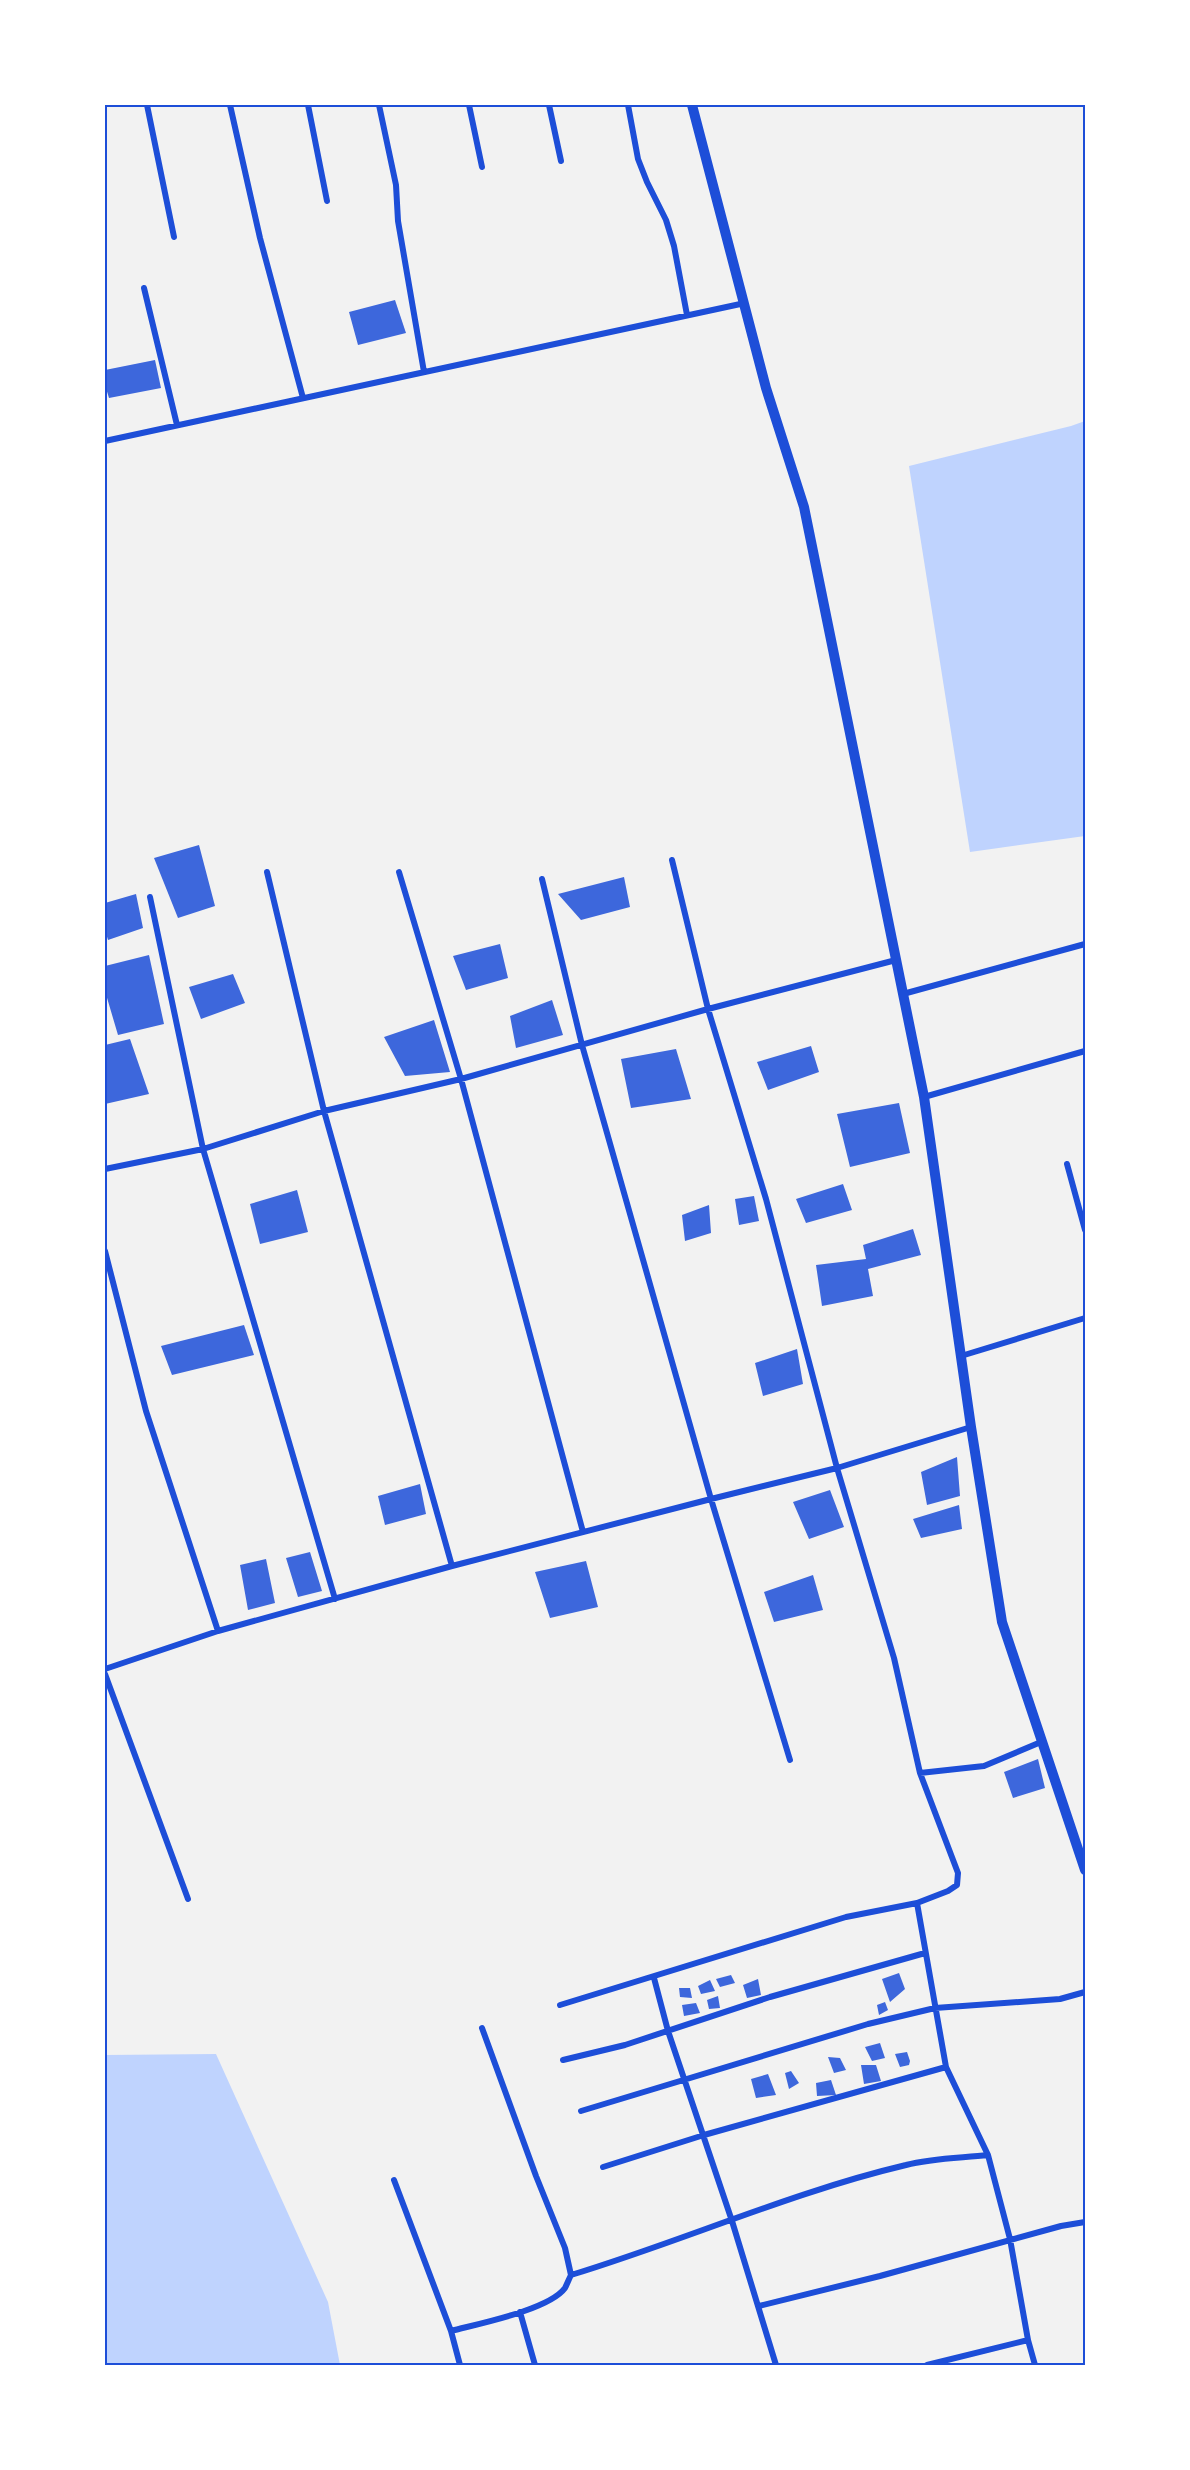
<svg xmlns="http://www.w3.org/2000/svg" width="1190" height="2470" font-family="'Asap Condensed',sans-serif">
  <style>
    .water { fill: #bfd3fe }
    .building { fill: #3d67dc }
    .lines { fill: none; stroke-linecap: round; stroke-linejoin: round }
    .minor { stroke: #1d4ed8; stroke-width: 6 }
    .tertiary { stroke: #1d4ed8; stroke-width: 10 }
    .neatline { fill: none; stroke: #1d4ed8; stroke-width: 2 }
  </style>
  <rect width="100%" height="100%" fill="#f2f2f2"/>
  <path class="water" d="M 1085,421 L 1085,836 L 970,852 L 909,466 L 1071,426 Z
    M 216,2054 L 328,2302 L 340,2365 L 105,2365 L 105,2055 Z"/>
  <path class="building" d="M 395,300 L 406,333 L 358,345 L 349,312 Z
    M 155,360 L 161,388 L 109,398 L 105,385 L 105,370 Z
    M 199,845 L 215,906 L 178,918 L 154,858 Z
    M 624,877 L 630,907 L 581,920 L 558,894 Z
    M 136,894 L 143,928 L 108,940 L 105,930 L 105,903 Z
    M 500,944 L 508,978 L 466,990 L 453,956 Z
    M 149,955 L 164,1024 L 118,1035 L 105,991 L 105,966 Z
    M 233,974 L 245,1003 L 201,1019 L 189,987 Z
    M 552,1000 L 563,1035 L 516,1048 L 510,1016 Z
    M 434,1020 L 450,1072 L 405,1076 L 384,1037 Z
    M 130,1039 L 149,1094 L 105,1104 L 105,1045 Z
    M 811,1046 L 819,1072 L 768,1090 L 757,1062 Z
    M 676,1049 L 691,1099 L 631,1108 L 621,1059 Z
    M 899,1103 L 910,1153 L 850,1167 L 837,1114 Z
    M 843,1184 L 852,1210 L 806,1223 L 796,1199 Z
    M 297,1190 L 308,1232 L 260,1244 L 250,1204 Z
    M 754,1196 L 759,1221 L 739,1225 L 735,1199 Z
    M 709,1205 L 711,1233 L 685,1241 L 682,1215 Z
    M 913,1229 L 921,1255 L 868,1269 L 873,1296 L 822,1306 L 816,1265 L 866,1259 L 863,1245 Z
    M 244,1325 L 254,1355 L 172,1375 L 161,1346 Z
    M 797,1349 L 803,1384 L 763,1396 L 755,1363 Z
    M 957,1457 L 960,1496 L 927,1505 L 921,1472 Z
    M 420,1484 L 426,1514 L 385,1525 L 378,1496 Z
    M 830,1490 L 844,1527 L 809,1539 L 793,1502 Z
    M 959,1505 L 962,1529 L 921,1538 L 913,1519 Z
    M 310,1552 L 322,1591 L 298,1597 L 286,1558 Z
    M 266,1559 L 275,1603 L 248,1610 L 240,1565 Z
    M 586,1561 L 598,1607 L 550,1618 L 535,1572 Z
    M 813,1575 L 823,1610 L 774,1622 L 764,1592 Z
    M 1038,1759 L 1045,1788 L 1013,1798 L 1004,1772 Z
    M 899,1973 L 905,1989 L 890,2002 L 882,1979 Z
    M 731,1975 L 735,1983 L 720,1987 L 716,1979 Z
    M 758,1979 L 761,1995 L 747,1998 L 743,1985 Z
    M 710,1980 L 715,1991 L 701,1994 L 698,1986 Z
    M 679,1988 L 690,1988 L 692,1998 L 680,1997 Z
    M 718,1996 L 720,2008 L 709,2009 L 707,2000 Z
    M 885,2002 L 888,2010 L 879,2015 L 877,2005 Z
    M 696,2003 L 700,2013 L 684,2016 L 682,2005 Z
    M 880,2043 L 885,2058 L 872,2061 L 865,2047 Z
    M 907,2052 L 910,2061 L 909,2065 L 900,2067 L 895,2054 Z
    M 828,2057 L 840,2058 L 846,2070 L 834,2073 Z
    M 861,2065 L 876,2065 L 881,2081 L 864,2084 Z
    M 791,2071 L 799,2083 L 789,2089 L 785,2073 Z
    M 768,2074 L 776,2095 L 756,2098 L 751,2079 Z
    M 831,2080 L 836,2095 L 817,2096 L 816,2083 Z"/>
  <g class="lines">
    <path class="minor" d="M 147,105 L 174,237
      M 230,105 L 260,238 L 303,398
      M 308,105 L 327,201
      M 379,105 L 396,185 L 398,221 L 424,372
      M 469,105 L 482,167
      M 549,105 L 561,161
      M 628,105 L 638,159 L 647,182 L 666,220 L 674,246 L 687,315
      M 144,288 L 177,425
      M 105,441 L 745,303
      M 672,860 L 708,1009 L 766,1199 L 837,1468 L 894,1658 L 920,1773
      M 267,872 L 324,1111 L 452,1566
      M 399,872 L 461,1079 L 583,1532
      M 542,879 L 582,1045 L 711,1499 L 790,1760
      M 150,897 L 203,1149 L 335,1599
      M 903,994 L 1085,944
      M 924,1097 L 1085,1051
      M 1067,1164 L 1085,1230
      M 105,1169 L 203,1149 L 324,1111 L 461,1079 L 708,1009 L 896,960
      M 105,1251 L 146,1411 L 218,1631
      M 961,1356 L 1085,1318
      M 105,1669 L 218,1631 L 452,1566 L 711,1499 L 837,1468 L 971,1427
      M 105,1674 L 188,1899
      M 917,1903 L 948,1891 L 957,1885 L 958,1873 L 920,1773 L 984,1766 L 1041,1742
      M 654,1978 L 668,2031 L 732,2221 L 776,2365
      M 560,2005 L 846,1917 L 917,1903 L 946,2067 L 988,2155 L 1010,2239 L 1028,2340 L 1035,2365
      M 563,2060 L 625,2045 L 770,1997 L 925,1953
      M 581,2111 L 868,2024 L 935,2008 L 1060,1999 L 1085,1992
      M 603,2167 L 704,2135 L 946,2067
      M 394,2180 L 451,2331
      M 571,2275 C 683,2241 792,2192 906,2165 C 932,2158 961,2158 988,2155
      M 759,2306 L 880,2276 L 1061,2226 L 1085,2222
      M 520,2312 L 535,2365
      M 460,2365 L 451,2331 C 477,2324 549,2310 565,2288 C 567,2284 569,2279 571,2275 L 565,2248 L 536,2176 L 482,2028
      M 927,2365 L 1028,2340"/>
    <path class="tertiary" d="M 692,105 L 766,388 L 804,507 L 924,1097 L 971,1427 L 1002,1622 L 1085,1870"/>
  </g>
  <rect width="1190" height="2470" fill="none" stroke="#ffffff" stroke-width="213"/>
  <rect x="106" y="106" width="978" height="2258" class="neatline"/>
</svg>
